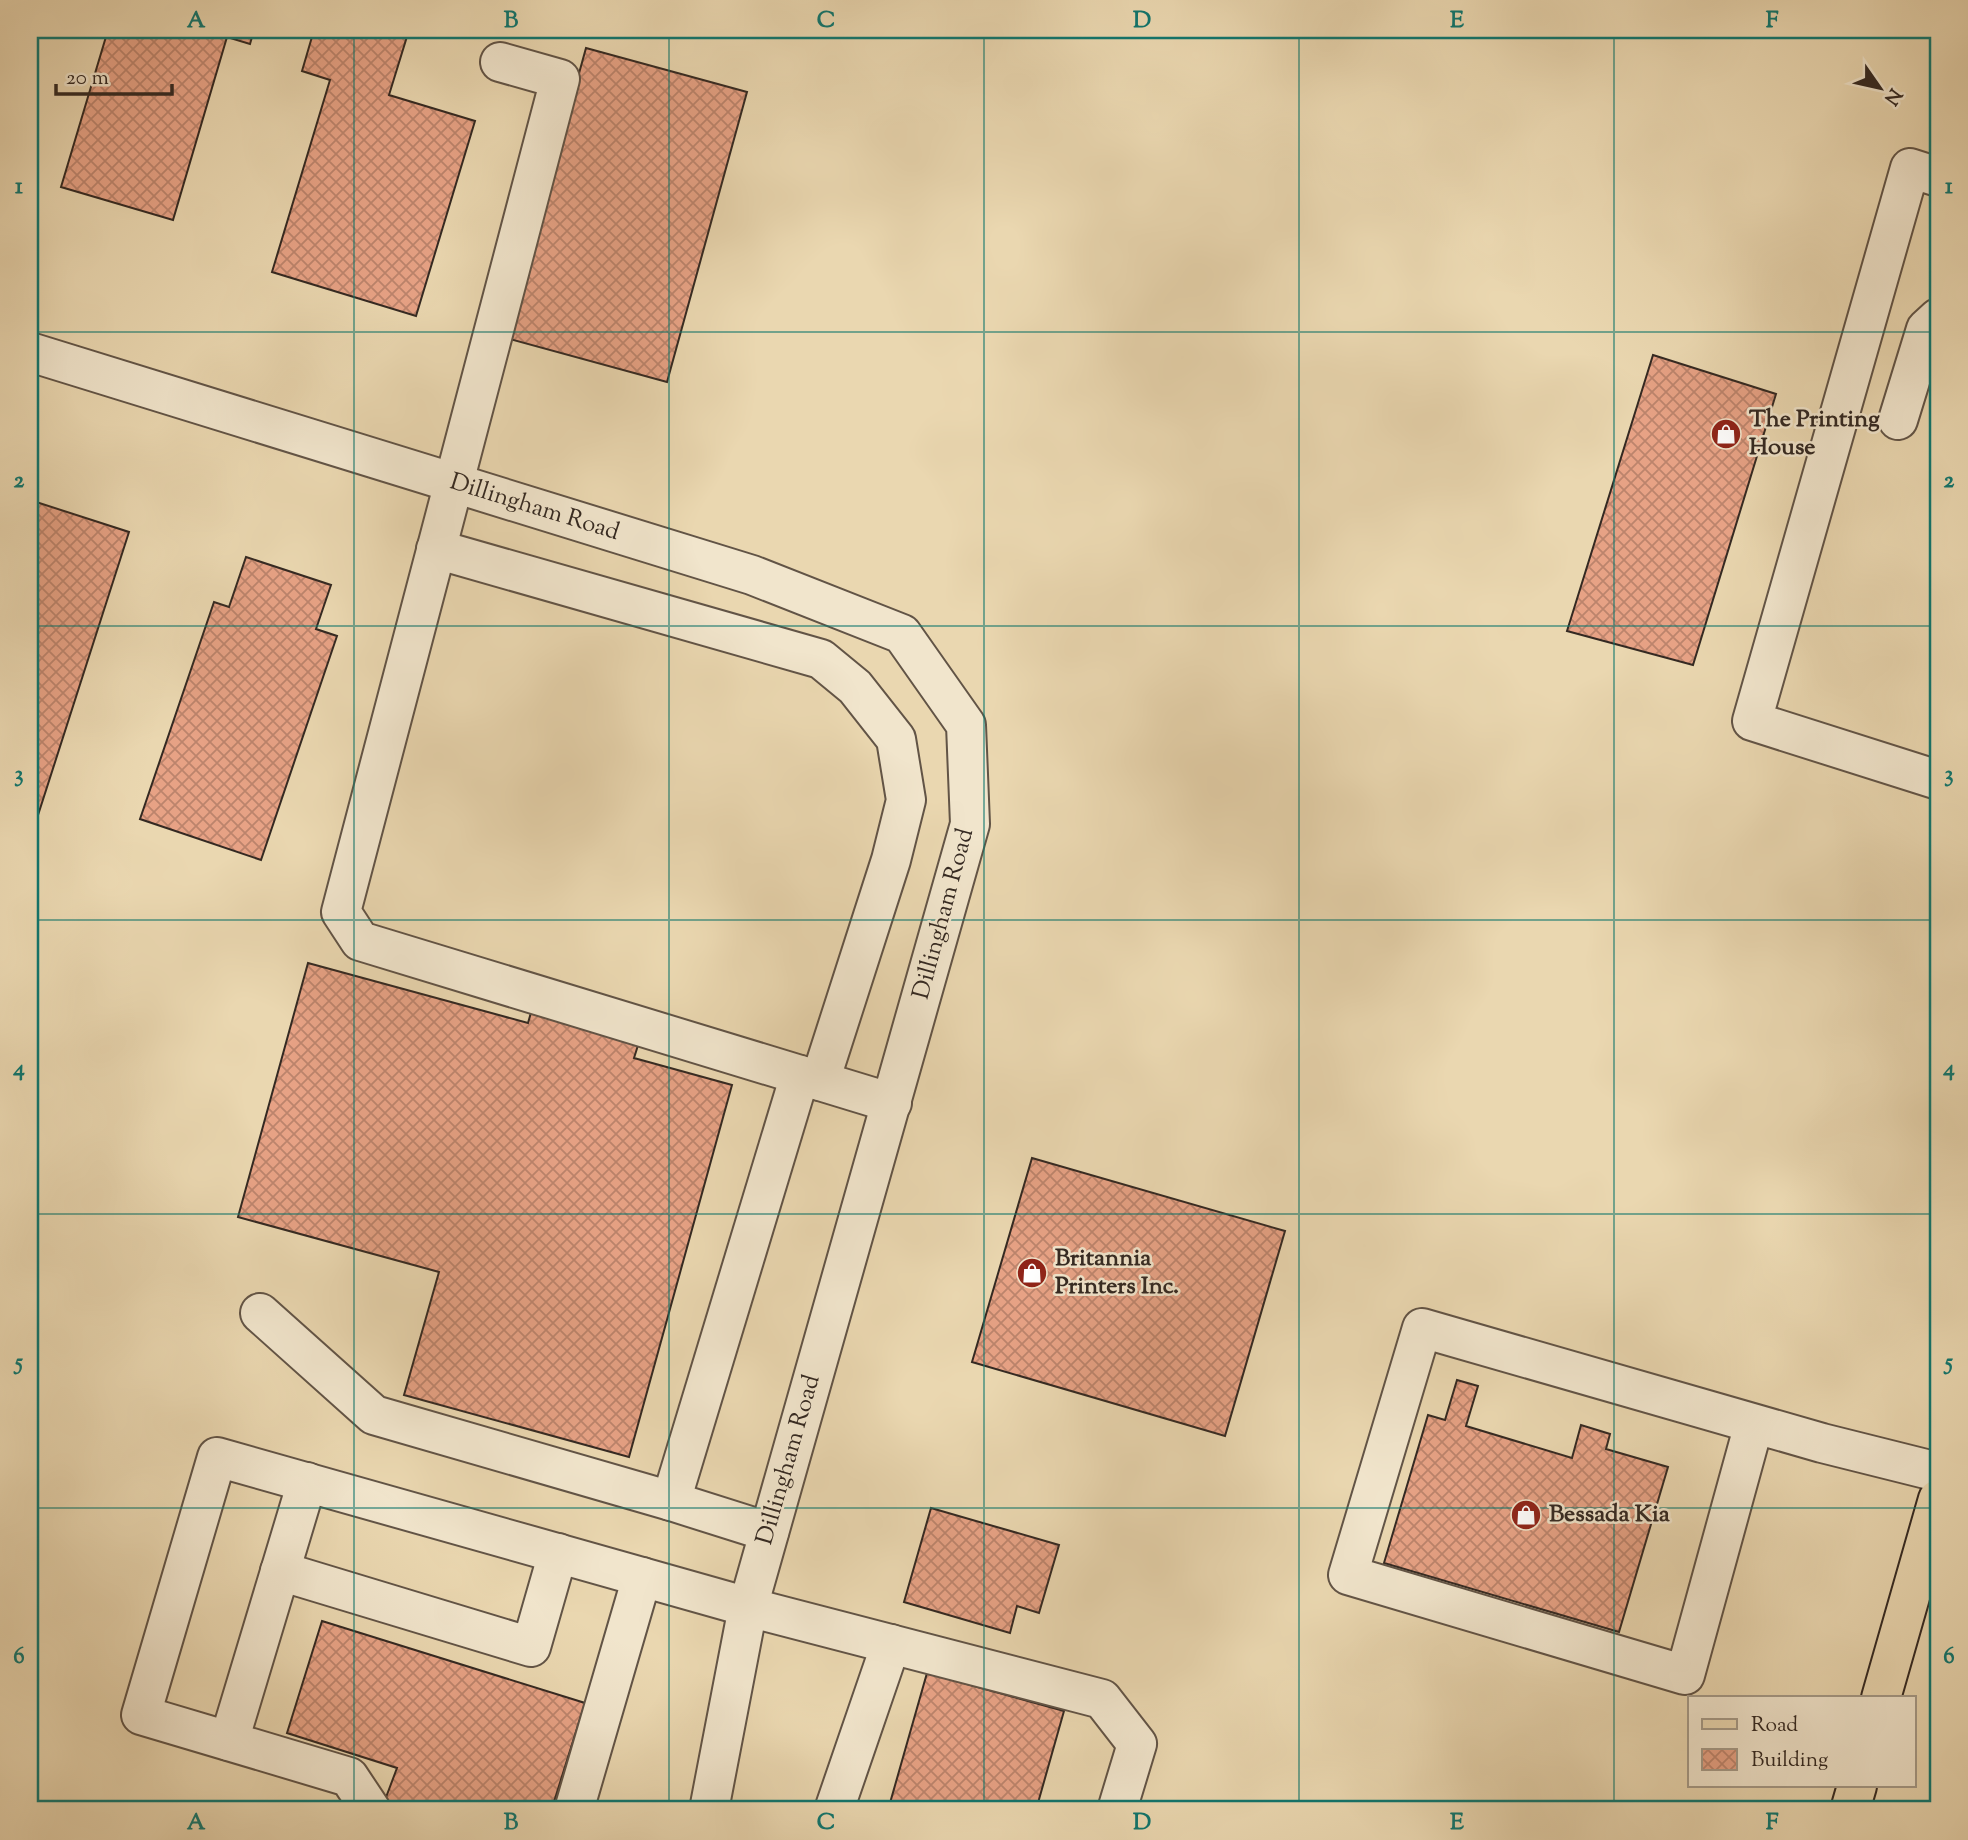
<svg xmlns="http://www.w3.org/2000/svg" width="1968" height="1840" font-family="'Sorts Mill Goudy',serif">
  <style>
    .building { fill: url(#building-cross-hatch); stroke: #342922; stroke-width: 2 }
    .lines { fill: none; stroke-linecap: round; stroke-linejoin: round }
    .minor-casing { stroke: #625446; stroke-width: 42 }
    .major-casing { stroke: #342922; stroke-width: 42 }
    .minor { stroke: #f1e5cc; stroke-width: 38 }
    .major { stroke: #ead7b0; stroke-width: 38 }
    .grid { fill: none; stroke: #0f766e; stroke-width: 2; stroke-opacity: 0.55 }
    .labels { text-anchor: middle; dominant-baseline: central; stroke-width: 5; stroke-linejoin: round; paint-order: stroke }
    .poi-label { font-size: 24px; font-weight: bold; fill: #342922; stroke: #f1e5cc; text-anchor: start }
    .street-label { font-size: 24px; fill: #342922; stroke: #f1e5cc }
    .neatline { fill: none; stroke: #0f766e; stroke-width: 2.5 }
    .grid-label { font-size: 23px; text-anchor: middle; font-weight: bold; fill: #0f766e }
  </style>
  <defs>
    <pattern id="building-cross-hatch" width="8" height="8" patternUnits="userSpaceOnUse" patternTransform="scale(1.75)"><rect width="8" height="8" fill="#e7a285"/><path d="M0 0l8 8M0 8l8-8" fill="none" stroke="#bc846c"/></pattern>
  </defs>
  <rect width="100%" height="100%" fill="#ead7b0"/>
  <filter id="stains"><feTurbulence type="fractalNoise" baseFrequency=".00286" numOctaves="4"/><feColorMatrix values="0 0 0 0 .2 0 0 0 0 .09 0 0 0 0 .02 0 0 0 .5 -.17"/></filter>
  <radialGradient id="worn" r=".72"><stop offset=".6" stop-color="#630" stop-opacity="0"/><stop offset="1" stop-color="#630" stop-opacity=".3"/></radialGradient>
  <path class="building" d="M 108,30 L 254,30 L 250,44 L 227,37 L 173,220 L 61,187 Z
    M 314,30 L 409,30 L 389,95 L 475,121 L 416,316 L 272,272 L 330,80 L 302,71 Z
    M 586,48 L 747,92 L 667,382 L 506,338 Z
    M 1653,355 L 1776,394 L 1693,665 L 1567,631 Z
    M 30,500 L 129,532 L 30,840 Z
    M 246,557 L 331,585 L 316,629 L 337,636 L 261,860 L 140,819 L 214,602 L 229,607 Z
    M 308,963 L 528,1023 L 532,1009 L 640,1039 L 634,1058 L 732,1085 L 629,1457 L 404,1395 L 439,1272 L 238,1217 Z
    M 1032,1158 L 1285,1231 L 1225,1436 L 972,1362 Z
    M 1457,1380 L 1478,1386 L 1466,1426 L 1572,1458 L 1581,1425 L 1610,1434 L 1606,1449 L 1668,1467 L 1619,1632 L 1384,1563 L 1428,1415 L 1445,1420 Z
    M 931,1508 L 1059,1545 L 1039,1613 L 1017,1606 L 1010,1633 L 904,1602 Z
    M 322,1621 L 585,1703 L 553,1805 L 543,1810 L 421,1810 L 385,1800 L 397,1768 L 287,1733 Z
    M 927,1673 L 1064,1711 L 1036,1810 L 888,1810 Z"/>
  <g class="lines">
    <g class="minor-casing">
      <g id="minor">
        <path d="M 500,62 L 560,79 L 341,912 L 360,941 L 892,1103"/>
        <path d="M 1938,177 L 1910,168 L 1752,721 L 1938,780"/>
        <path id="s1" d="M 30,352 L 752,575 L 902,634 L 966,725 L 970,824 L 748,1607 L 709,1810"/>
        <path d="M 1898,420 L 1926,329 L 1938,318"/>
        <path d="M 436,549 L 821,659 L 855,687 L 896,739 L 906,800 L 891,860 L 820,1081"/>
        <path d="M 260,1313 L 374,1415 L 671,1501 L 769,1532"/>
        <path d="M 1754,1424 L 1685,1675 L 1348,1575 L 1422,1328 L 1822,1443 L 1938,1472"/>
        <path d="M 671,1501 L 800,1075"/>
        <path d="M 280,1571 L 531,1647 L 558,1553"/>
        <path d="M 229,1741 L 307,1482"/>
        <path d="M 371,1810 L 349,1777 L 141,1715 L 217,1457 L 748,1607 L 1102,1699 L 1137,1744 L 1117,1810"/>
        <path d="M 574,1810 L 642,1577"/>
        <path d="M 834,1810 L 891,1644"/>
      </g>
    </g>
    <g class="major-casing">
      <path id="major" d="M 1881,1698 L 1938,1499
        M 1850,1810 L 1857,1786"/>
    </g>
    <use href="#minor" class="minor"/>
    <use href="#major" class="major"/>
  </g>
  <path class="grid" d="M 354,30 L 354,1810M 669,30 L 669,1810M 984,30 L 984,1810M 1299,30 L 1299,1810M 1614,30 L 1614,1810M 30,332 L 1938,332M 30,626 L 1938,626M 30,920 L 1938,920M 30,1214 L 1938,1214M 30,1508 L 1938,1508"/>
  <defs>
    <g id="shop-disc" transform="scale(1.575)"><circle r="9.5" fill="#8f2418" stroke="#f1e5cc"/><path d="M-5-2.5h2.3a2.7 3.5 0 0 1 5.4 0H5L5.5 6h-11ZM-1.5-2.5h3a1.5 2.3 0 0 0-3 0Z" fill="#fff"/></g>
  </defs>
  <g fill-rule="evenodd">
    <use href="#shop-disc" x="1726" y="434"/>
    <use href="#shop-disc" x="1032" y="1273"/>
    <use href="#shop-disc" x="1526" y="1515"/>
  </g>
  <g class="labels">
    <g class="poi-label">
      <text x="1749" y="420">The Printing<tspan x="1749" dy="28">House</tspan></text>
      <text x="1055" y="1259">Britannia<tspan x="1055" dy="28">Printers Inc.</tspan></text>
      <text x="1549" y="1515">Bessada Kia</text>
    </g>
    <g class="street-label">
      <text stroke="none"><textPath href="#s1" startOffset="528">Dillingham Road</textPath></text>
      <text transform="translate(944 914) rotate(-75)">Dillingham Road</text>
      <text transform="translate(789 1460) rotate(-74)">Dillingham Road</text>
    </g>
  </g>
  <rect width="1968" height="1840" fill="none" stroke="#ead7b0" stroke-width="77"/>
  <rect x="1688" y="1696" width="228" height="91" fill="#f1e5cc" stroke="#a59a88" stroke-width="2"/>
  <rect x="1702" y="1719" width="35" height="10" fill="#ead7b0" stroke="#a59a88" stroke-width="2"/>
  <text x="1751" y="1731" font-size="21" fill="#342922">Road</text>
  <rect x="1702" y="1749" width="35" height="21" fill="url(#building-cross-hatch)" stroke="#a59a88" stroke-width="2"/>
  <text x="1751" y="1766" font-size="21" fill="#342922">Building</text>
  <g transform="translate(1880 88) rotate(124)" stroke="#f1e5cc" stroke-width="5" paint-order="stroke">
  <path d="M0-5L12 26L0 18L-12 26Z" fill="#342922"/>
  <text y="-10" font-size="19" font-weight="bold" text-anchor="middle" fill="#342922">N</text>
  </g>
  <path d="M56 84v10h116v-10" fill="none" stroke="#342922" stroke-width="3.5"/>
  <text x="66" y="84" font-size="21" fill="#342922" stroke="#f1e5cc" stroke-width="5" paint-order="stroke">20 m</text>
  <rect x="38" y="38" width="1892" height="1763" class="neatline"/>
  <g class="grid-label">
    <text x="196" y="27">A</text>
    <text x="511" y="27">B</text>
    <text x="826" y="27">C</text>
    <text x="1142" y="27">D</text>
    <text x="1457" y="27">E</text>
    <text x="1772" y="27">F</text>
    <text x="19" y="193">1</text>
    <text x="1949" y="193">1</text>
    <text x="19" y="487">2</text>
    <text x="1949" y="487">2</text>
    <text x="19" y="781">3</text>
    <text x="1949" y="781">3</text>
    <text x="19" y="1075">4</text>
    <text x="1949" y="1075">4</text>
    <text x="19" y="1369">5</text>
    <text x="1949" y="1369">5</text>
    <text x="19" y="1663">6</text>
    <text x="1949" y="1663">6</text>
    <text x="196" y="1829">A</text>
    <text x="511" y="1829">B</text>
    <text x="826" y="1829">C</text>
    <text x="1142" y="1829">D</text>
    <text x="1457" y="1829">E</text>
    <text x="1772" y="1829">F</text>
  </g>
  <rect width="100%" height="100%" filter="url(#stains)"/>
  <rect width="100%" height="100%" fill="url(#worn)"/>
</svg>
